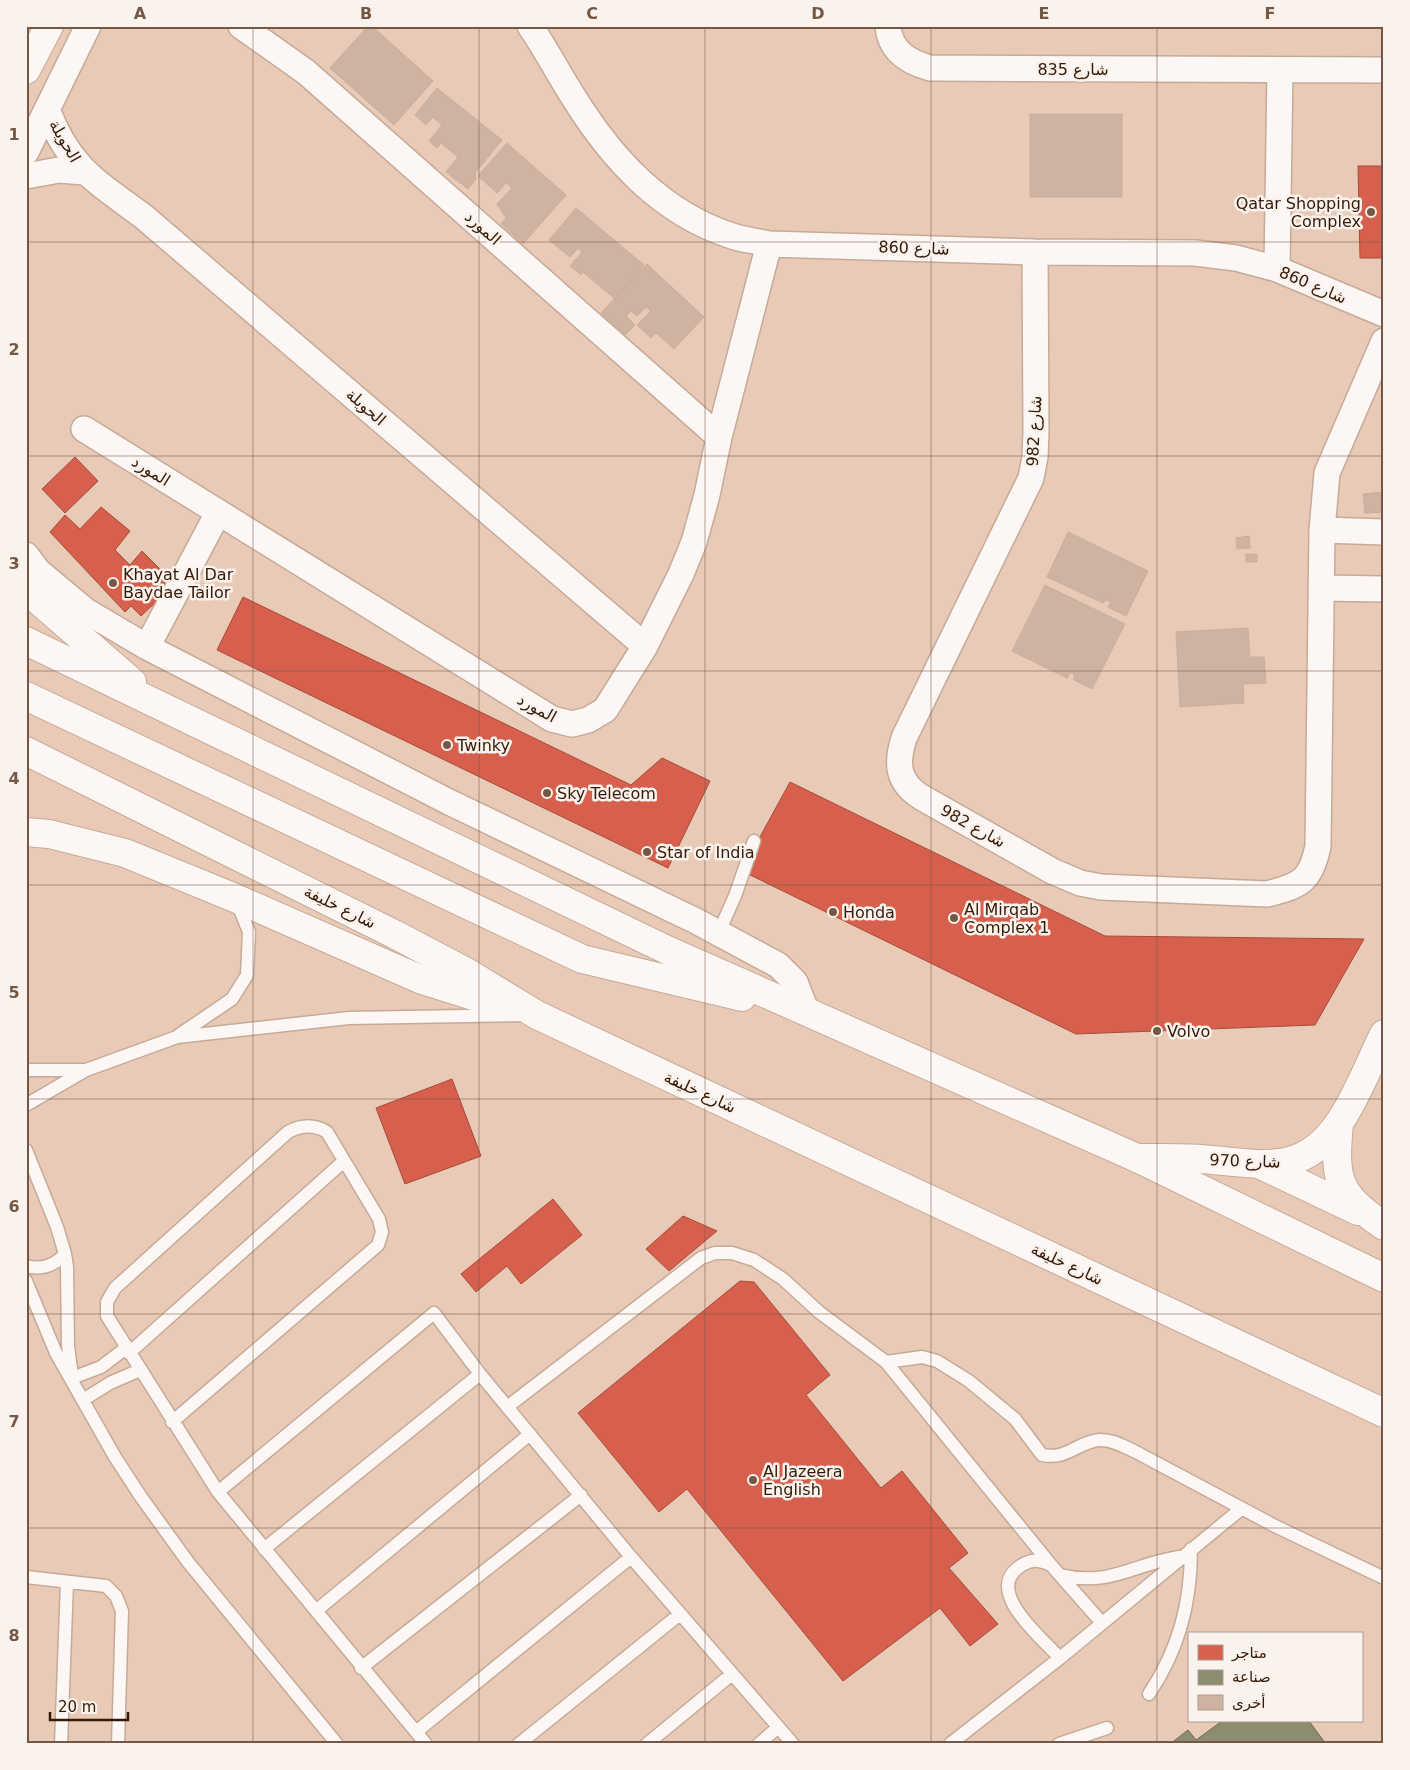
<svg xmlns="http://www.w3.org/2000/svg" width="1410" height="1770" font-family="'DejaVu Sans',Cairo,sans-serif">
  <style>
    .shops { fill: #d6604d; stroke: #a64b38 }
    .industry { fill: #8c8c6e; stroke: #726a4f }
    .building { fill: #ceb3a3; stroke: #caae9d }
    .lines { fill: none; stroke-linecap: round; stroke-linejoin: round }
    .service-casing { stroke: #c5aa98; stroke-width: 15 }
    .minor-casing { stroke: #c5aa98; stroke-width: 28 }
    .tertiary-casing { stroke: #c5aa98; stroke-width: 30 }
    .primary-casing { stroke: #c5aa98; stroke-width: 30 }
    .service { stroke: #fcf7f4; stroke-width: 12 }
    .minor { stroke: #fcf7f4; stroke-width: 25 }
    .tertiary { stroke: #fcf7f4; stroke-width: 28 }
    .primary { stroke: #fcf7f4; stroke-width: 28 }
    .grid { fill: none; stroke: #745845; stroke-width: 1; stroke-opacity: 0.55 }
    .poi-dot { fill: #745845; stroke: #faf2ed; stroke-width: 2 }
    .labels { text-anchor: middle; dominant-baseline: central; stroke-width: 5; stroke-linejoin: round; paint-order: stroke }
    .street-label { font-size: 16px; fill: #351a07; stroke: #faf2ed }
    .poi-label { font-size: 16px; fill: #351a07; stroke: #faf2ed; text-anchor: start }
    .neatline { fill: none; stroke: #745845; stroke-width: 2 }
    .grid-label { font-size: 16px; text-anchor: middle; font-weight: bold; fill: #745845 }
  </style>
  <rect width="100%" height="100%" fill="#e9cab7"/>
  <path class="shops" d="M 1358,166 L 1384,166 L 1384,258 L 1360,258 Z
    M 75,457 L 98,481 L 65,513 L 42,489 Z
    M 101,507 L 130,531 L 115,550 L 130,565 L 142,551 L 175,584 L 141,616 L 131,606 L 125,612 L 50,532 L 65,515 L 80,529 Z
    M 243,597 L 631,785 L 662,758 L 710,781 L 668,868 L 217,650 Z
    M 790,782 L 1105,936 L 1364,939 L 1315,1025 L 1076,1034 L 744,872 L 761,835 Z
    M 452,1079 L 481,1156 L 405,1184 L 376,1108 Z
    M 553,1199 L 582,1235 L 521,1284 L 507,1266 L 476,1292 L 461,1274 Z
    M 683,1216 L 717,1231 L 669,1271 L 646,1249 Z
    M 740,1281 L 754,1282 L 830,1375 L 806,1395 L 881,1488 L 902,1471 L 968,1553 L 949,1568 L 998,1624 L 970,1646 L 940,1608 L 843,1681 L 687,1489 L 659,1512 L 578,1413 Z"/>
  <path class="industry" d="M 1222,1721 L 1309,1721 L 1326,1744 L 1170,1744 L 1188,1730 L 1196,1740 Z"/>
  <path class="building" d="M 368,26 L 372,26 L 433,81 L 394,125 L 330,68 Z
    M 437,88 L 502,140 L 475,173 L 476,179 L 468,189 L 446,172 L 458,157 L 441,143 L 437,148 L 429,141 L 442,125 L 433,117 L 426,125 L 415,115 Z
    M 1030,114 L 1122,114 L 1122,197 L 1030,197 Z
    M 507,143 L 566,195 L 523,244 L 501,224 L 506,218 L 497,204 L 512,188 L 506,183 L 497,193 L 478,176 Z
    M 576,208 L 644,265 L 615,299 L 583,272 L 581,275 L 570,266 L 582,252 L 578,248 L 570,257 L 549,240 Z
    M 647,264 L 704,317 L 674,349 L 656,333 L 651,338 L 637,325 L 651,311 L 646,307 L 637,316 L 631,311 L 626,316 L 635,325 L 625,335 L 601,313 Z
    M 1384,492 L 1384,512 L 1365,513 L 1363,494 Z
    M 1068,532 L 1148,571 L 1126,616 L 1108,607 L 1111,602 L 1106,600 L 1103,603 L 1047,577 Z
    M 1249,536 L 1250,548 L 1237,549 L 1236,538 Z
    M 1246,554 L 1257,554 L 1257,562 L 1246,562 Z
    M 1045,585 L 1125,624 L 1092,689 L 1074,680 L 1074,674 L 1070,672 L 1067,678 L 1012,651 Z
    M 1248,628 L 1250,657 L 1264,657 L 1266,683 L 1243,684 L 1244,703 L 1180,707 L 1176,632 Z"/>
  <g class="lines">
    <g class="service-casing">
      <path id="service" d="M 718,934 L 735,896 L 754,841
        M 179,1035 L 232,999 L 247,975 L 249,932 L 237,902
        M 26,1070 L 83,1070
        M 26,1105 L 86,1070 L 177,1037 L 349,1018 L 529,1015
        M 26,1150 L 57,1227 L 65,1254 L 67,1267 L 68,1346 L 72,1376
        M 26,1266 C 42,1270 54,1266 65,1254
        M 26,1281 L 56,1353 L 115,1457 L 141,1497 L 188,1562 L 337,1744
        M 129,1353 L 344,1161
        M 886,1362 L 922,1357 L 937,1361 L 969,1381 L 1015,1419 L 1042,1455 C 1068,1460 1077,1442 1099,1440 C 1111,1439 1123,1446 1134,1451 L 1275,1526 L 1384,1578
        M 72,1378 L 101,1367 L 126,1348
        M 83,1400 L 110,1383 L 140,1370
        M 507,1407 L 701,1258 L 715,1253 L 732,1253 L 754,1260 L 783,1279 L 819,1312 L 886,1362 L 1051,1565
        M 172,1422 L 378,1245 L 382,1232 L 379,1219 L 327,1132 C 314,1124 301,1125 288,1132 L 115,1288 L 107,1302 L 107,1316 L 218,1492 L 426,1744
        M 218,1492 L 434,1313 L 480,1374 L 631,1557 L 793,1744
        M 264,1549 L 480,1374
        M 1060,1575 C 1110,1587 1133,1564 1179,1557
        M 26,1577 L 106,1586 L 116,1596 L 122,1611 L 118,1744
        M 317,1610 L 530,1434
        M 1060,1658 C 1043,1639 984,1592 1019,1567 C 1030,1559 1038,1559 1051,1565 L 1102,1623
        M 361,1668 L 581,1495
        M 1149,1694 C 1179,1649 1191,1603 1191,1549
        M 416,1732 L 631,1557
        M 61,1744 L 67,1582
        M 519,1744 L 680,1614
        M 647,1744 L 732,1674
        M 759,1744 L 777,1728
        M 950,1744 L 1060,1658 L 1241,1509
        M 1059,1744 L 1107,1728"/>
    </g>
    <g class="minor-casing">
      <path id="minor" d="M 241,26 L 306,72 L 719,437
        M 530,26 C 546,49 559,75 574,98 C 612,159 661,213 732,236 C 744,240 757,241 769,244 L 1035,252 L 1195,253 L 1236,258 L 1277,269 L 1384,314
        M 888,26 C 890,51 908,62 930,68 L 1384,70
        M 47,109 C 69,168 96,181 144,217 L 645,646
        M 26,152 L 88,26
        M 26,176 L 59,170 L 84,172
        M 1035,252 L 1036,431 L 1035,457 L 1031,478 L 904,738 C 896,763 897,782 921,797 L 1052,871 L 1080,883 L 1101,887 L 1267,894 C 1300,886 1311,881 1318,846 L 1322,530 L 1327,473 L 1384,341
        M 1277,269 L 1280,70
        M 84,429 L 552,719 L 572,724 L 588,720 L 605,710 L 645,646 L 681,574 L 694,542 L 707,495 L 719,437 L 769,244
        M 1322,530 L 1384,532
        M 26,555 L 38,571 L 86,611 L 147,647 L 449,802 L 696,921 L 778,965 L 795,982 L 807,1013
        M 1321,588 L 1384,589
        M 147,647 L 218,513"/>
    </g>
    <g class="tertiary-casing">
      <path id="tertiary" d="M 1339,1123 C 1334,1179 1336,1193 1384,1226
        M 1137,1158 C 1162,1158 1188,1157 1213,1160 C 1267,1165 1304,1174 1339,1123 C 1357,1097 1370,1062 1384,1034
        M 1261,1165 L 1358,1211"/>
    </g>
    <g class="primary-casing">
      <path id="primary" d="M 26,70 L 49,26
        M 26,585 L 39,601 L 132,682
        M 26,641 L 667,950 L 1137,1158 L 1384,1278
        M 26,696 L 582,959 L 742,997
        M 26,751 L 394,934 L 468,973 L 537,1015 L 1384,1413
        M 26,832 L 49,834 L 125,853 L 235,898 L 422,980 L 502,1005"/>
    </g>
    <use href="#service" class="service"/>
    <use href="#minor" class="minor"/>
    <use href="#tertiary" class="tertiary"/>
    <use href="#primary" class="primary"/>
  </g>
  <path class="grid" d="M 253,26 L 253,1744M 479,26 L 479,1744M 705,26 L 705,1744M 931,26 L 931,1744M 1157,26 L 1157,1744M 26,242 L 1384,242M 26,456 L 1384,456M 26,671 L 1384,671M 26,885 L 1384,885M 26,1099 L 1384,1099M 26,1314 L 1384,1314M 26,1528 L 1384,1528"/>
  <g class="poi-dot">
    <circle cx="1371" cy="212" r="5"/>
    <circle cx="113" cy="583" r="5"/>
    <circle cx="447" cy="745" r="5"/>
    <circle cx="547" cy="793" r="5"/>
    <circle cx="647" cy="852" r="5"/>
    <circle cx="833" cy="912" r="5"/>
    <circle cx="954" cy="918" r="5"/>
    <circle cx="1157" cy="1031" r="5"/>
    <circle cx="753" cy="1480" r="5"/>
  </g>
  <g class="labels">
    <g class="street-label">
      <text x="1073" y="69">شارع 835</text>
      <text transform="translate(65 141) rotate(60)">الحويلة</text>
      <text transform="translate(483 228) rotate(42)">المورد</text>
      <text transform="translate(914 248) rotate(2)">شارع 860</text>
      <text transform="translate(1313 285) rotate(23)">شارع 860</text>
      <text transform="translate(366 407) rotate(41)">الحويلة</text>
      <text transform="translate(1034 431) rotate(-87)">شارع 982</text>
      <text transform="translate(151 471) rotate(32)">المورد</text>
      <text transform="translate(537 708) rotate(29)">المورد</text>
      <text transform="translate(973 826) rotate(29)">شارع 982</text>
      <text transform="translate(340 907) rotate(26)">شارع خليفة</text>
      <text transform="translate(700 1092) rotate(25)">شارع خليفة</text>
      <text transform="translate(1245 1161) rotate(2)">شارع 970</text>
      <text transform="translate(1067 1264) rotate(25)">شارع خليفة</text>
    </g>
    <g class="poi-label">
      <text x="1361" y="203" text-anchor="end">Qatar Shopping<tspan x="1361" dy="18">Complex</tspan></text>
      <text x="123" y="574">Khayat Al Dar<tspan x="123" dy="18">Baydae Tailor</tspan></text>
      <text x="457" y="745">Twinky</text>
      <text x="557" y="793">Sky Telecom</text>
      <text x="657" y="852">Star of India</text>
      <text x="964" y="909">Al Mirqab<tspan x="964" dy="18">Complex 1</tspan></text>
      <text x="843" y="912">Honda</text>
      <text x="1167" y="1031">Volvo</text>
      <text x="763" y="1471">Al Jazeera<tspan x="763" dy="18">English</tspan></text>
    </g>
  </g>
  <rect width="1410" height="1770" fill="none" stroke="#faf2ed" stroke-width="55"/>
  <rect x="1188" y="1632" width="175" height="90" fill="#faf2ed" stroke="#ab9c91"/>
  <rect x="1198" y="1645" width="25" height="15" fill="#d6604d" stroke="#ab9c91"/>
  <text x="1232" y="1658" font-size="15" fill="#351a07">متاجر</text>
  <rect x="1198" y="1670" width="25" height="15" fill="#8c8c6e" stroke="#ab9c91"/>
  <text x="1232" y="1682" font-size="15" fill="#351a07">صناعة</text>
  <rect x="1198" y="1695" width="25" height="15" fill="#ceb3a3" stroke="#ab9c91"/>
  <text x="1232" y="1708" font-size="15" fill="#351a07">أخرى</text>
  <path d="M50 1712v8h78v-8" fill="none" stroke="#351a07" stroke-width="2.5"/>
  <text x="58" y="1712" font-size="15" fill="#351a07" stroke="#faf2ed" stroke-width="4" paint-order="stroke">20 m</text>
  <rect x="28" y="28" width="1354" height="1714" class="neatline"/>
  <g class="grid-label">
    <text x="140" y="19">A</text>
    <text x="366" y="19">B</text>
    <text x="592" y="19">C</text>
    <text x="818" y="19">D</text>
    <text x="1044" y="19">E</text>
    <text x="1270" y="19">F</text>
    <text x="14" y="140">1</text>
    <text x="14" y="355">2</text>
    <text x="14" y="569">3</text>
    <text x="14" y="784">4</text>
    <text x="14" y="998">5</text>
    <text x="14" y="1212">6</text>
    <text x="14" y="1427">7</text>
    <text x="14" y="1641">8</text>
  </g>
</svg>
